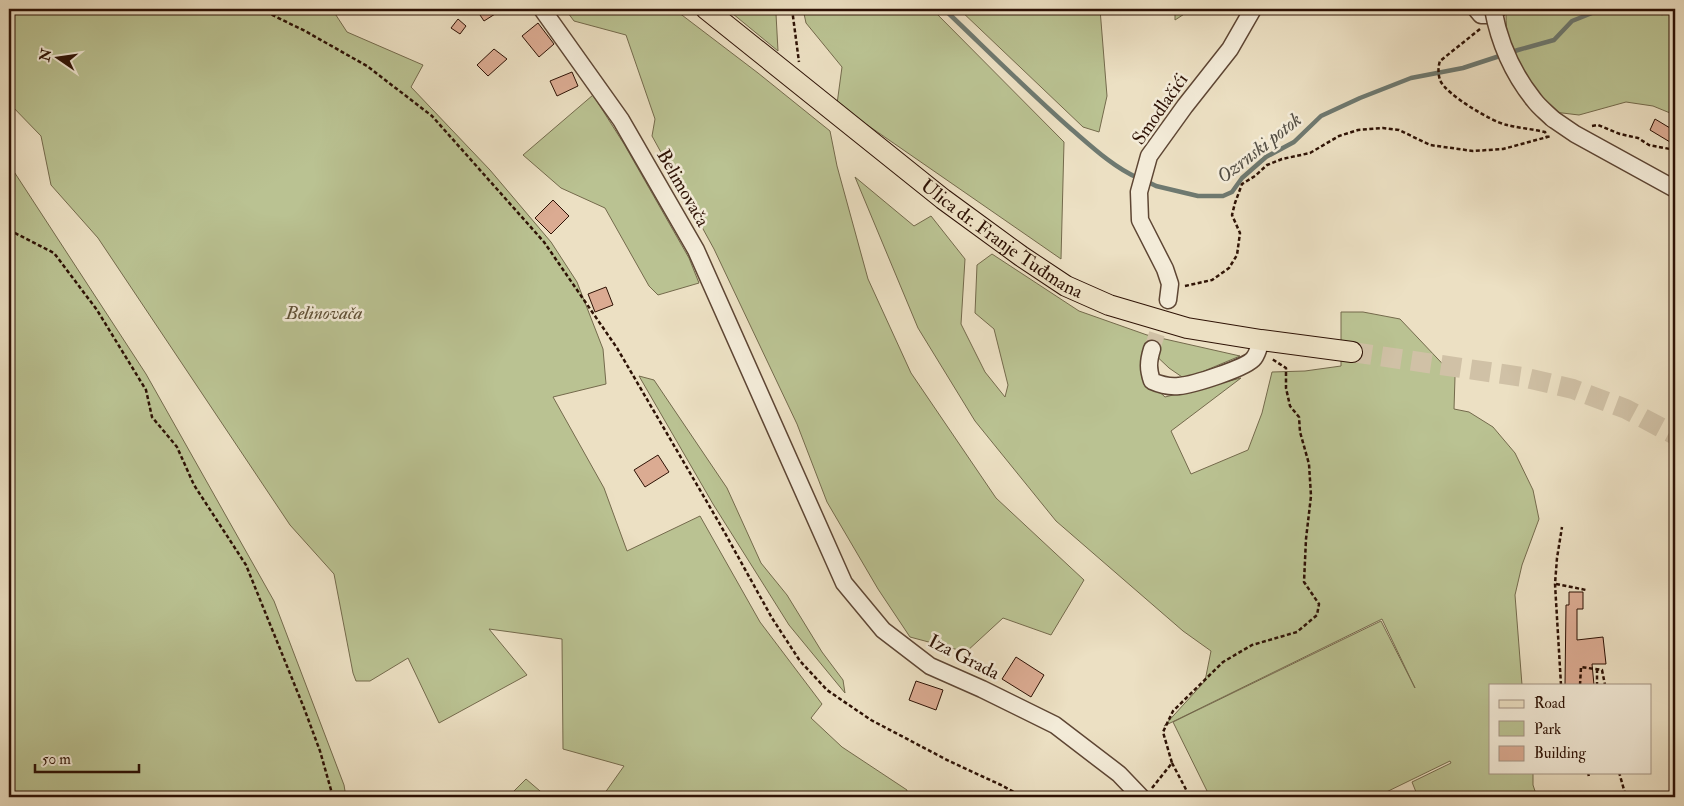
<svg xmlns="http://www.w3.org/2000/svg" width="1684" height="806" font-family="'IM FELL Double Pica',serif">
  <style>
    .green { fill: #bac292; stroke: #746a4c }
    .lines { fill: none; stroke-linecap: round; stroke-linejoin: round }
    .stream { stroke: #6e7970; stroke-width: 4.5 }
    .building { fill: #dbab92; stroke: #2e1205 }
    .minor-tunnel { stroke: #d0c1a6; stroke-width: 16; stroke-dasharray: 16 8; stroke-linecap: butt }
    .major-tunnel { stroke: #d0c1a6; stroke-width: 20; stroke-dasharray: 20 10; stroke-linecap: butt }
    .minor-casing { stroke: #5e4634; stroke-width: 19 }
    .major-casing { stroke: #2e1205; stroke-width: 22 }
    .path { stroke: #2e1205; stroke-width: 2.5; stroke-dasharray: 4 2.5; stroke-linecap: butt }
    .minor { stroke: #f3ebd8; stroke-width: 16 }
    .major { stroke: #ece0c3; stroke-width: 20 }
    .minor-bridge-casing { stroke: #5e4634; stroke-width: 19; stroke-linecap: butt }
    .minor-bridge { stroke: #f3ebd8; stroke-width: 16 }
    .labels { text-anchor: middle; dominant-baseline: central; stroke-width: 5; stroke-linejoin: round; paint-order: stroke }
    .street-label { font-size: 19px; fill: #2e1205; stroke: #f3ebd8 }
    .park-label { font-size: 19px; font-style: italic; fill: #5f5036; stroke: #f3ebd8 }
    .water-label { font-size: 20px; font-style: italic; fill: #534e44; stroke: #f3ebd8 }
  </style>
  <rect width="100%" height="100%" fill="#ece0c3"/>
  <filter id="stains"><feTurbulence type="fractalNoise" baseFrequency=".004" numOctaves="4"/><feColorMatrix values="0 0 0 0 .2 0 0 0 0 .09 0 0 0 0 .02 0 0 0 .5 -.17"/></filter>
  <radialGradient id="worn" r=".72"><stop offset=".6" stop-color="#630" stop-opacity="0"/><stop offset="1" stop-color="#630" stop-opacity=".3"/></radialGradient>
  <path class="green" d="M 9,9 L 332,9 L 347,32 L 423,65 L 411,87 L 490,170 L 551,242 L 577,282 L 603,349 L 606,384 L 553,397 L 604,488 L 627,551 L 700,516 L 760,622 L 822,704 L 811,718 L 842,747 L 907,790 L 906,797 L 602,797 L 624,766 L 563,749 L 562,639 L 489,629 L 527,675 L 439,723 L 408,658 L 370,681 L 356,681 L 353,673 L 334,574 L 290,525 L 98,238 L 51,185 L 41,136 L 9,103 Z
    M 565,9 L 674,9 L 758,73 L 830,131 L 837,166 L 868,279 L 911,373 L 996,498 L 1084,580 L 1051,635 L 1003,618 L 966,652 L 910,637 L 878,589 L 827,502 L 797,424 L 714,249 L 652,136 L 655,119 L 626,35 L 574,21 Z
    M 727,9 L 774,9 L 776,14 L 778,51 Z
    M 803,9 L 932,9 L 1064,142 L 1061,259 L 837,104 L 842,67 L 806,23 Z
    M 959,9 L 1100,9 L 1107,96 L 1099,132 L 1083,127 Z
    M 1175,9 L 1192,9 L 1175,20 Z
    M 1506,9 L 1675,9 L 1675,115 L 1653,106 L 1626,102 L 1579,115 L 1554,112 C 1534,88 1514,64 1507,32 C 1506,25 1506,16 1506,9 Z
    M 593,95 L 624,144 L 689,258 L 699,283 L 658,295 L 649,286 L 605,208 L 561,188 L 523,155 Z
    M 9,164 L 146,374 L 274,601 L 344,785 L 346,797 L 9,797 Z
    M 855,177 L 914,226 L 931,216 L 965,259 L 961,324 L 985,372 L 1005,397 L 1008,385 L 994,329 L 975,313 L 977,265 L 992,254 L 1079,311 L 1147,335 L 1240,356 L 1185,379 L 1169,368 L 1149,349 L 1151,384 L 1165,397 L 1241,378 L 1171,431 L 1191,474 L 1248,450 L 1262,413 L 1272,372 L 1305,371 L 1341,366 L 1341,312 L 1363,312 L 1400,319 L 1455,377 L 1454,409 L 1469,412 L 1493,427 L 1515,453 L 1533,490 L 1539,519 L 1522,565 L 1515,595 L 1522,685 L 1490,685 L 1490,772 L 1533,772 L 1533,785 L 1537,797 L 1418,797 L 1412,782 L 1451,763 L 1450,761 L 1376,797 L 1210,797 L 1173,722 L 1381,621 L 1415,688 L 1382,619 L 1164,726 L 1205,681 L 1211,651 L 1183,631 L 1056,521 L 975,421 L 918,328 Z
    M 639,376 L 654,380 L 727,488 L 761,563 L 787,595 L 822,652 L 843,680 L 845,693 L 789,625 L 713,504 Z
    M 526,779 L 547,797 L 508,797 Z"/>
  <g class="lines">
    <path class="stream" d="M 944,9 C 986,49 1027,90 1070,128 C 1091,146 1113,167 1138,178
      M 1653,9 L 1662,13 L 1665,9
      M 1146,181 L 1156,186 L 1198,196 L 1223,196 L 1232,192 L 1242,178 L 1266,157 L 1294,142 L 1321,116 L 1360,98 L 1411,78 L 1463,68 L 1518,50 L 1554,40 L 1572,21 L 1602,9"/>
  </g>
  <path class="building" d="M 476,9 L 503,9 L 484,21 Z
    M 458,19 L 466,26 L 460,34 L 451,28 Z
    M 538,23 L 554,44 L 539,57 L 522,36 Z
    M 494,49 L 507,59 L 488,76 L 477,65 Z
    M 572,72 L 578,86 L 557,96 L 550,81 Z
    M 1655,119 L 1675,131 L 1675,145 L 1650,130 Z
    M 553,200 L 569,216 L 551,234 L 535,218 Z
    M 606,287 L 613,305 L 595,312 L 588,294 Z
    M 658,455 L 669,472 L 645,487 L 634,470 Z
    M 1569,592 L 1583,592 L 1583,609 L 1577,609 L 1577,640 L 1603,637 L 1606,664 L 1592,664 L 1594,685 L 1565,685 L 1566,605 L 1569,605 Z
    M 1016,657 L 1044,675 L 1031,697 L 1002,679 Z
    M 916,681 L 943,690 L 936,710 L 909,700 Z"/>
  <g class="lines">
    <path class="minor-tunnel" d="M 1152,349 L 1168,300"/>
    <path class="major-tunnel" d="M 1352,352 L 1523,377 L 1573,389 L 1626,409 L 1675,435"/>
    <g class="minor-casing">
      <path id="minor" d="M 542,9 L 621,120 L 696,250 L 844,583 L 883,630 L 930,666 L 982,689 L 1055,725 L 1119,774 L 1141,797
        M 1476,9 L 1481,15 L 1488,15 L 1498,9
        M 1553,119 L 1575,134 L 1675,189
        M 1168,300 L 1170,284 L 1165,269 L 1140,220 L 1139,192 L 1149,156 L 1185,106 L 1230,49 L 1253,9
        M 1152,349 C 1148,362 1148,369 1152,381 C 1161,385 1170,387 1179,386 C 1192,385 1247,368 1254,358 C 1258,353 1259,346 1261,340"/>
    </g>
    <g class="major-casing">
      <g id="major">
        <path id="s1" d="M 706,9 L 943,199 L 1021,256 L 1066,286 L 1109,305 L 1187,328 L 1261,340 L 1352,352"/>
      </g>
    </g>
    <path class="path" d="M 260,9 L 305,31 L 367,66 L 432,116 L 544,242 L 617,348 L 721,526 L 772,618 L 800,661 L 827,690 L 871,720 L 949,761 L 1001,785 L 1023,797
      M 792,9 L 799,62
      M 1480,29 L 1440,61 C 1438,67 1438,74 1440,80 C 1445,94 1492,122 1507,125 C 1519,128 1532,129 1545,132 L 1547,138
      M 1592,126 L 1598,125 L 1620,134 L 1638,138 L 1649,145 L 1670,149
      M 9,230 L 54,253 L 97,310 L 146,390 L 152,417 L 177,447 L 194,485 L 246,565 L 304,708 L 320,751 L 333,797
      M 1185,286 L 1212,280 L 1229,268 L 1237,255 L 1240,233 L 1232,215 L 1235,203 L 1242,184 L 1255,176 L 1267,165 L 1282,159 L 1310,153 L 1339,136 L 1358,130 L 1383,128 L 1399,130 L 1430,145 L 1473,151 L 1503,149 L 1551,136
      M 1556,584 L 1586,590
      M 1597,669 L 1597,685
      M 1561,685 L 1555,584 L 1557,558 L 1562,527
      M 1580,685 L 1581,667 L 1602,670 L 1605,685
      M 1172,763 L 1190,797
      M 1588,772 L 1589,777
      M 1619,772 L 1626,797
      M 1152,788 L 1172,763 L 1163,732 L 1173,711 L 1223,662 L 1252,645 L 1297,632 L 1317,615 L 1319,604 L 1304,582 L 1306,539 L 1311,496 L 1309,464 L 1300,432 L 1299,417 L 1290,406 L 1286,388 L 1286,368 L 1272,359"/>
    <use href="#minor" class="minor"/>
    <use href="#major" class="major"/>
    <g class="minor-bridge-casing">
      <path id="minor-bridge" d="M 1493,9 C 1499,41 1513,74 1534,100 C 1539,107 1547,113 1553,119"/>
    </g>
    <use href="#minor-bridge" class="minor-bridge"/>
  </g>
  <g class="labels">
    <g class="street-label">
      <text transform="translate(1160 109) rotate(-55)">Smodlačići</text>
      <text transform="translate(683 188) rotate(60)">Belimovača</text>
      <text stroke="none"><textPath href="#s1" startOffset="375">Ulica dr. Franje Tuđmana</textPath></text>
      <text transform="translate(964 657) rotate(27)">Iza Grada</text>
    </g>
    <g class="park-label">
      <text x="324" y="313">Belinovača</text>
    </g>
    <g class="water-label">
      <text transform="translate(1259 148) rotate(-38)">Ozrnski potok</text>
    </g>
  </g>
  <rect width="1684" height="806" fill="none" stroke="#ece0c3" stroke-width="30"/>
  <rect x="10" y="10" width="1664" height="786" fill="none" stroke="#2e1205" stroke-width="2.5"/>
  <rect x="15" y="15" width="1654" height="776" fill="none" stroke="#2e1205"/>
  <rect x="1489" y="684" width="162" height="90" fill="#f3ebd8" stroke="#a49484"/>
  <rect x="1499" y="700" width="25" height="8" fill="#ece0c3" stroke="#a49484"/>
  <text x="1534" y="708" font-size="15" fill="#2e1205">Road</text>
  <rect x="1499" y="721" width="25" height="15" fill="#bac292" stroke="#a49484"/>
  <text x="1534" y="734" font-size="15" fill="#2e1205">Park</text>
  <rect x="1499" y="746" width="25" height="15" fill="#dbab92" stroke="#a49484"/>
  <text x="1534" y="758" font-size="15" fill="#2e1205">Building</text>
  <g transform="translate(58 58) rotate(283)" stroke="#f3ebd8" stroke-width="4" paint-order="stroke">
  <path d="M0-4L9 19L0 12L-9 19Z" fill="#2e1205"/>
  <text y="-8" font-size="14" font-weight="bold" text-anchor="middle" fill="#2e1205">N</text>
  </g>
  <path d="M35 764v8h104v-8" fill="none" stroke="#2e1205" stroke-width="2.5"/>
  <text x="42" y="764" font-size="15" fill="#2e1205" stroke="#f3ebd8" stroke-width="4" paint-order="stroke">50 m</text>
  <rect width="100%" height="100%" filter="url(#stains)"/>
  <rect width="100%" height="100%" fill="url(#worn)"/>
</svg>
